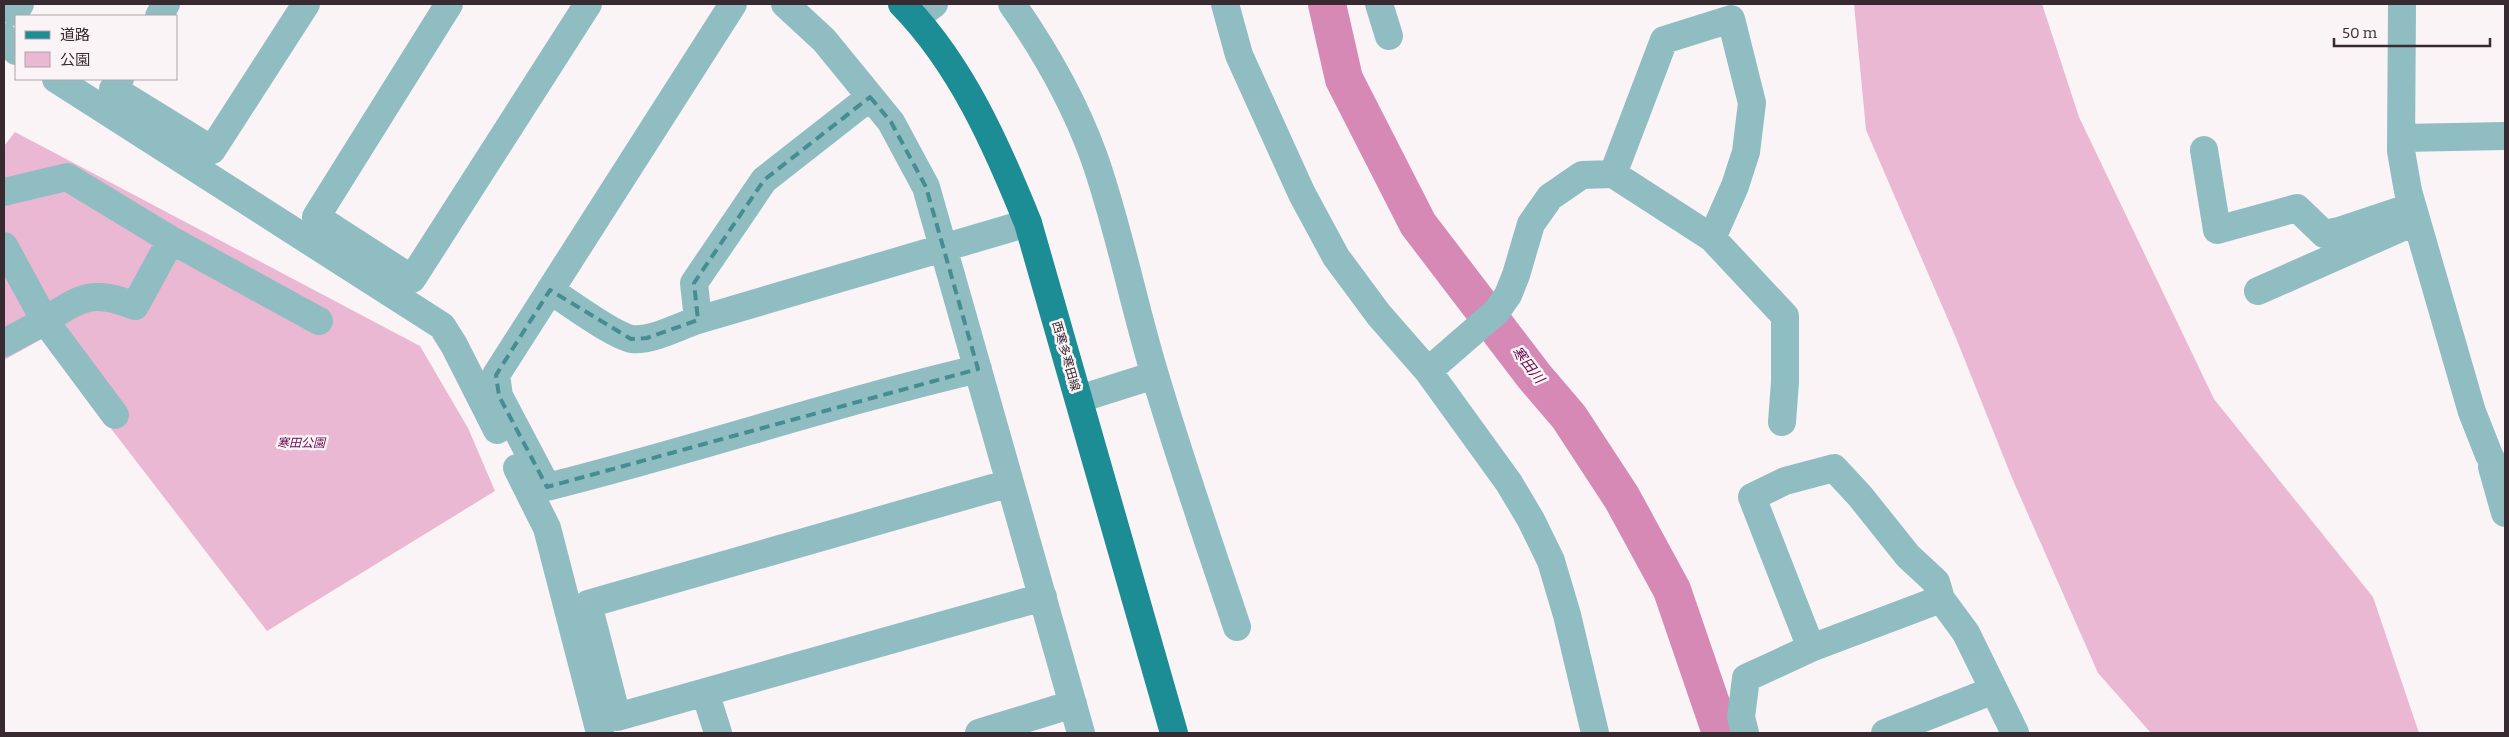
<svg xmlns="http://www.w3.org/2000/svg" width="2509" height="737" font-family="Bitter,'Noto Sans JP',serif">
  <style>
    .green { fill: #ebb8d3 }
    .lines { fill: none; stroke-linecap: round; stroke-linejoin: round }
    .river { stroke: #d789b6; stroke-width: 38 }
    .minor { stroke: #8fbdc2; stroke-width: 28 }
    .major { stroke: #1c8c95; stroke-width: 28 }
    .marked { fill: none; stroke: #458d93; stroke-width: 4; stroke-dasharray: 10 6; stroke-linejoin: round }
    .labels { text-anchor: middle; dominant-baseline: central; stroke-width: 5; stroke-linejoin: round; paint-order: stroke }
    .street-label { font-size: 12px; fill: #372a31; stroke: #fbf4f7 }
    .park-label { font-size: 12px; font-style: italic; fill: #680a4b; stroke: #fbf4f7 }
    .water-label { font-size: 14px; font-style: italic; fill: #650448; stroke: #fbf4f7 }
  </style>
  <rect width="100%" height="100%" fill="#fbf4f7"/>
  <path class="green" d="M 1854,4 L 2042,4 L 2079,117 L 2214,399 L 2373,597 L 2419,733 L 2151,733 L 2098,673 L 2012,478 L 1956,338 L 1866,130 Z
    M 15,132 L 420,346 L 468,428 L 495,491 L 267,631 L 42,339 L 4,360 L 4,146 Z"/>
  <g class="lines">
    <path class="river" d="M 1327,4 L 1344,79 L 1418,224 L 1534,376 L 1569,417 L 1622,498 L 1672,590 L 1721,733"/>
    <path class="minor" d="M 9,4 L 15,12 L 20,4
      M 449,4 L 316,217 L 412,279 L 588,4
      M 733,4 L 496,375 L 499,396 L 547,487 C 692,451 833,403 978,369
      M 785,4 L 824,40 L 891,122 L 926,187 L 1081,733
      M 1012,4 C 1045,51 1074,102 1094,157 C 1119,228 1133,303 1155,375 C 1180,460 1209,543 1237,627
      M 1225,4 L 1239,55 L 1302,194 L 1336,257 L 1379,315 L 1428,371 L 1509,483 L 1531,520 L 1551,561 L 1567,615 L 1595,733
      M 1379,4 L 1389,36
      M 2402,4 L 2401,151 L 2408,191 L 2472,412 L 2489,455 L 2505,485
      M 159,16 L 166,4
      M 915,18 L 934,4
      M 4,37 L 16,51
      M 56,79 L 442,326 L 454,345 L 497,430
      M 120,79 L 113,89 L 212,150 L 306,4
      M 2401,138 L 2505,136
      M 2204,150 L 2217,230 L 2297,208 L 2324,234 L 2339,231 L 2411,207
      M 1613,174 L 1664,40 L 1731,19 L 1752,103 L 1746,152 L 1735,186 L 1712,238
      M 4,192 L 67,177 L 171,240
      M 4,246 L 45,321 C 81,297 92,289 135,306 L 171,240 L 319,321
      M 550,290 C 566,301 616,337 632,339 C 653,341 679,326 698,320 L 1028,223
      M 2258,291 L 2405,226
      M 698,320 L 694,283 L 764,180 L 870,97
      M 4,343 L 45,321 L 115,415
      M 1428,371 L 1496,312 L 1508,295 L 1516,275 L 1531,224 L 1550,197 L 1582,175 L 1613,174 L 1712,238 L 1785,316 L 1785,382 L 1782,422
      M 1079,399 L 1155,375
      M 2492,467 L 2505,513
      M 517,468 L 547,528 L 600,733
      M 1010,483 L 588,604 L 617,717 L 1043,597
      M 1811,648 L 1752,497 L 1785,481 L 1834,468 L 1860,496 L 1908,556 L 1936,582 L 1941,599 L 1966,633 L 2015,733
      M 705,692 L 718,733
      M 979,733 L 1073,704
      M 1745,733 L 1741,717 L 1746,678 L 1811,648 L 1941,599
      M 1885,733 L 1994,690"/>
    <path class="major" d="M 902,4 C 961,64 997,146 1028,223 L 1174,733"/>
  </g>
  <path class="marked" d="M 870,97 L 891,122 L 926,187 L 978,369 L 547,487 L 499,396 L 496,375 L 550,290 L 631,339 L 647,338 L 698,320 L 694,283 L 764,180 Z"/>
  <g class="labels">
    <g class="street-label">
      <text transform="translate(1066 356) rotate(74)">西寒多寒田線</text>
    </g>
    <g class="park-label">
      <text x="301" y="443">寒田公園</text>
    </g>
    <g class="water-label">
      <text transform="translate(1528 365) rotate(52)">寒田川</text>
    </g>
  </g>
  <rect width="2509" height="737" fill="none" stroke="#372a31" stroke-width="10"/>
  <rect x="15" y="15" width="162" height="65" fill="#fbf4f7" stroke="#ada3a8"/>
  <rect x="25" y="31" width="25" height="8" fill="#1c8c95" stroke="#ada3a8"/>
  <text x="60" y="40" font-size="15" fill="#372a31">道路</text>
  <rect x="25" y="52" width="25" height="15" fill="#ebb8d3" stroke="#ada3a8"/>
  <text x="60" y="65" font-size="15" fill="#372a31">公園</text>
  <path d="M2334 38v8h156v-8" fill="none" stroke="#372a31" stroke-width="2.5"/>
  <text x="2342" y="38" font-size="15" fill="#372a31" stroke="#fbf4f7" stroke-width="4" paint-order="stroke">50 m</text>
</svg>
